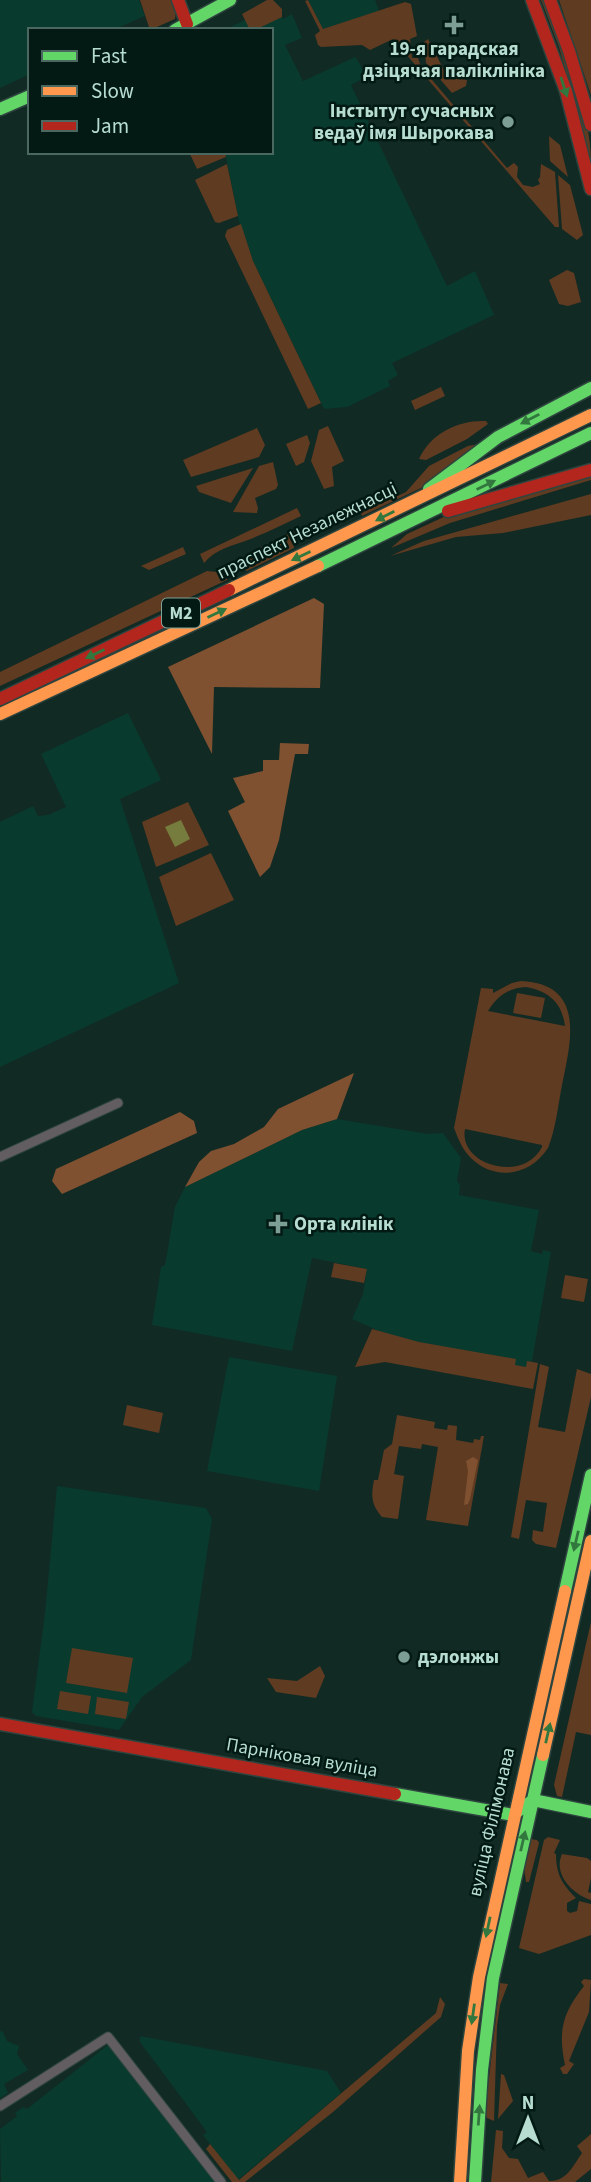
<svg xmlns="http://www.w3.org/2000/svg" width="591" height="2182" font-family="'Source Sans 3',sans-serif">
  <style>
    .built { fill: #083a2e }
    .green { fill: #5f3b21; fill-rule: evenodd }
    .forest { fill: #7f5131 }
    .water { fill: #767c3d }
    .lines { fill: none; stroke-linecap: round; stroke-linejoin: round }
    .street-casing { stroke: #2e453f; stroke-width: 11 }
    .fast-casing { stroke: #2e453f; stroke-width: 15 }
    .slow-casing { stroke: #2e453f; stroke-width: 15 }
    .jam-casing { stroke: #2e453f; stroke-width: 15 }
    .street { stroke: #625d60; stroke-width: 9 }
    .fast { stroke: #63d668; stroke-width: 12 }
    .slow { stroke: #ff974d; stroke-width: 12 }
    .jam { stroke: #b3261e; stroke-width: 12 }
    .oneway { fill: #32783e }
    .poi-dot { fill: #7d9e94; stroke: #021a13; stroke-width: 2.5 }
    .labels { text-anchor: middle; dominant-baseline: central; stroke-width: 5; stroke-linejoin: round; paint-order: stroke }
    .shield { fill: #021a13; stroke: #81a297; stroke-width: 2 }
    .shield-label { font-size: 18px; font-weight: bold; fill: #b7ddd0 }
    .poi-label { font-size: 19px; font-weight: bold; fill: #b7ddd0; stroke: #021a13; text-anchor: start }
    .street-label { font-size: 19px; fill: #b7ddd0; stroke: #021a13 }
  </style>
  <rect width="100%" height="100%" fill="#122a24"/>
  <path class="built" d="M 0,0 L 139,0 L 145,16 L 113,30 L 30,30 L 30,74 L 0,88 Z
    M 308,0 L 375,0 L 379,11 L 323,29 Z
    M 278,10 L 283,19 L 292,14 L 302,38 L 285,45 L 303,81 L 355,57 L 360,64 L 366,77 L 351,85 L 447,286 L 475,271 L 494,315 L 392,363 L 398,375 L 388,381 L 390,386 L 347,407 L 324,409 L 253,261 L 239,221 L 225,152 L 271,152 L 271,30 L 228,28 L 261,13 Z
    M 128,713 L 161,780 L 120,799 L 179,983 L 0,1067 L 0,822 L 33,806 L 38,816 L 48,815 L 66,807 L 41,754 Z
    M 337,1119 L 428,1134 L 443,1133 L 461,1158 L 457,1181 L 460,1185 L 459,1195 L 539,1210 L 531,1251 L 542,1254 L 543,1250 L 551,1252 L 528,1384 L 379,1331 L 352,1319 L 363,1294 L 367,1269 L 312,1258 L 292,1351 L 152,1325 L 161,1267 L 165,1265 L 175,1207 L 185,1187 L 302,1130 Z
    M 229,1357 L 337,1376 L 319,1491 L 207,1471 Z
    M 57,1486 L 206,1508 L 212,1519 L 191,1660 L 142,1697 L 119,1730 L 36,1716 L 32,1712 L 45,1613 Z
    M 0,2031 L 3,2032 L 7,2041 L 19,2046 L 17,2054 L 28,2070 L 4,2084 L 8,2093 L 0,2098 Z
    M 140,2036 L 327,2071 L 341,2093 L 238,2180 L 203,2135 L 207,2132 L 140,2042 Z
    M 109,2044 L 216,2182 L 1,2182 L 0,2129 L 17,2116 L 15,2113 L 23,2107 L 27,2109 Z"/>
  <path class="green" d="M 140,0 L 173,0 L 176,10 L 175,19 L 150,30 Z
    M 267,0 L 273,0 L 282,9 L 282,17 L 255,30 L 249,28 L 242,14 Z
    M 308,0 L 323,29 L 405,2 L 411,4 L 417,36 L 410,39 L 412,58 L 418,58 L 421,67 L 507,168 L 514,163 L 518,167 L 517,177 L 523,185 L 533,187 L 540,184 L 538,180 L 540,177 L 541,164 L 555,172 L 559,227 L 555,227 L 393,39 L 370,50 L 362,45 L 321,47 L 318,45 L 315,35 L 320,31 L 305,1 Z
    M 541,0 L 545,0 C 563,48 591,111 591,162 L 559,47 Z
    M 559,0 L 591,0 L 591,95 Z
    M 428,39 L 447,76 L 452,74 L 467,80 L 466,86 L 452,93 L 426,63 L 424,42 Z
    M 549,136 L 560,145 L 568,177 L 550,161 Z
    M 189,152 L 225,152 L 226,157 L 197,169 Z
    M 227,164 L 238,216 L 219,223 L 215,222 L 195,180 Z
    M 558,175 L 570,185 L 583,235 L 577,240 L 562,229 Z
    M 241,224 L 253,261 L 321,403 L 308,409 L 225,236 L 227,230 Z
    M 567,270 L 574,273 L 581,302 L 568,306 L 559,304 L 549,280 Z
    M 441,387 L 445,396 L 415,410 L 411,401 Z
    M 486,421 L 488,424 L 467,439 L 426,460 L 419,459 C 431,433 458,420 486,421 Z
    M 328,426 L 344,461 L 332,467 L 334,486 L 324,489 L 311,461 L 319,430 Z
    M 257,428 L 265,445 L 259,457 L 191,477 L 183,460 Z
    M 307,435 L 310,443 L 304,462 L 296,466 L 286,444 Z
    M 479,444 L 421,488 L 362,516 L 361,513 L 406,492 L 429,466 L 468,446 Z
    M 273,462 L 278,485 L 276,489 L 255,498 L 258,508 L 257,513 L 233,512 L 259,466 Z
    M 253,468 L 231,503 L 199,492 L 196,486 Z
    M 591,474 L 591,480 L 450,523 L 391,548 L 407,534 L 448,515 Z
    M 591,494 L 591,515 L 503,533 L 456,537 L 390,556 L 424,541 Z
    M 297,508 L 301,516 C 284,524 266,533 248,540 C 231,546 216,549 204,563 L 200,554 Z
    M 298,530 L 300,535 L 293,538 L 294,548 L 247,571 L 243,569 L 242,565 L 253,551 Z
    M 183,547 L 186,554 L 149,570 L 141,566 Z
    M 207,571 L 227,573 L 227,580 L 0,686 L 0,672 Z
    M 188,802 L 209,845 L 156,867 L 142,822 Z
    M 211,853 L 234,900 L 176,926 L 159,877 Z
    M 521,981 C 586,984 571,1041 562,1085 C 558,1105 556,1128 548,1148 C 530,1176 494,1182 470,1157 C 462,1149 458,1138 454,1128 L 481,988 L 493,989 L 493,993 L 512,983 ZM 526,987 C 548,991 562,1002 565,1026 L 488,1011 C 497,996 508,988 526,987 ZM 465,1129 L 542,1145 L 542,1147 C 523,1184 458,1165 465,1129 Z
    M 517,993 L 545,998 L 541,1018 L 513,1013 Z
    M 334,1263 L 367,1269 L 364,1283 L 331,1277 Z
    M 565,1275 L 588,1279 L 584,1302 L 561,1298 Z
    M 372,1329 L 419,1342 L 516,1359 L 515,1365 L 526,1367 L 527,1361 L 538,1363 L 533,1389 L 385,1362 L 355,1367 Z
    M 540,1364 L 549,1367 L 538,1427 L 565,1432 L 577,1369 L 591,1374 L 591,1397 L 556,1548 L 536,1544 L 532,1540 L 533,1530 L 543,1532 L 547,1503 L 526,1500 L 519,1539 L 511,1537 Z
    M 127,1405 L 163,1413 L 159,1433 L 123,1425 Z
    M 397,1415 L 435,1422 L 434,1428 L 447,1430 L 448,1425 L 457,1426 L 456,1440 L 473,1443 L 474,1439 L 480,1440 L 481,1436 L 484,1436 L 468,1526 L 426,1520 L 438,1447 L 422,1444 L 421,1449 L 399,1446 L 394,1474 L 404,1476 L 398,1519 L 382,1517 C 371,1504 371,1496 374,1480 L 378,1480 L 384,1450 L 392,1444 Z
    M 591,1622 L 591,1735 L 576,1732 L 562,1797 L 557,1796 L 554,1785 Z
    M 72,1648 L 133,1658 L 127,1693 L 66,1683 Z
    M 320,1666 L 325,1676 L 316,1698 L 276,1692 L 267,1678 L 297,1681 Z
    M 60,1691 L 91,1696 L 88,1714 L 57,1709 Z
    M 97,1697 L 129,1702 L 126,1719 L 95,1714 Z
    M 548,1837 L 560,1840 L 554,1853 L 556,1854 C 556,1874 562,1884 576,1898 L 567,1903 L 567,1911 L 570,1913 L 577,1911 L 579,1901 L 591,1904 L 591,1935 L 539,1954 L 519,1948 L 544,1840 Z
    M 530,1839 L 537,1840 L 539,1843 L 529,1882 L 526,1882 L 524,1868 Z
    M 562,1854 L 587,1858 L 591,1861 L 591,1878 L 588,1892 L 591,1893 L 591,1900 C 572,1894 553,1874 562,1854 Z
    M 584,1979 L 591,1980 L 589,2012 L 569,2061 L 574,2064 L 567,2074 L 563,2074 L 560,2068 L 565,2065 C 558,2031 562,2014 584,1986 L 581,1982 Z
    M 500,1983 L 508,1984 L 500,2005 L 497,2026 L 494,2121 L 487,2118 L 485,2113 Z
    M 440,1997 L 445,2004 L 441,2017 L 333,2112 L 245,2182 L 232,2182 L 206,2149 L 210,2144 L 239,2180 L 436,2013 Z
    M 501,2074 L 504,2075 L 513,2101 L 498,2119 Z
    M 496,2130 L 503,2131 L 502,2148 L 509,2158 L 518,2159 L 528,2178 L 543,2172 L 549,2181 C 566,2182 573,2166 582,2153 L 577,2146 L 591,2134 L 591,2169 L 575,2182 L 491,2182 Z"/>
  <path class="forest" d="M 314,598 L 324,604 L 320,688 L 214,687 L 212,754 L 168,667 Z
    M 280,743 L 309,744 L 308,754 L 295,754 L 279,840 L 270,867 L 260,877 L 228,811 L 245,802 L 233,778 L 263,771 L 263,760 L 279,760 Z
    M 354,1073 L 337,1119 L 302,1130 L 185,1187 L 199,1162 L 211,1151 L 234,1144 L 264,1127 L 278,1109 Z
    M 180,1112 L 194,1121 L 197,1133 L 62,1194 L 52,1181 L 56,1169 Z
    M 473,1457 L 478,1460 L 470,1499 L 468,1504 L 464,1505 L 468,1471 L 466,1461 Z"/>
  <path class="water" d="M 181,820 L 190,839 L 175,847 L 165,827 Z"/>
  <g class="lines">
    <g class="street-casing">
      <path id="street" d="M 0,1157 L 118,1103
        M 0,2106 L 108,2037 L 221,2182"/>
    </g>
    <g class="fast-casing">
      <path id="fast" d="M 175,30 L 230,0
        M 0,109 L 30,96
        M 429,489 L 498,437 L 591,388
        M 318,566 L 591,433
        M 565,1591 L 591,1475
        M 395,1794 L 513,1815 L 533,1800 L 591,1812
        M 475,2182 L 482,2070 L 493,1978 L 543,1755"/>
    </g>
    <g class="slow-casing">
      <path id="slow" d="M 229,590 L 591,415
        M 0,714 L 318,566
        M 543,1755 L 591,1541
        M 460,2182 L 468,2051 L 479,1977 L 565,1591"/>
    </g>
    <g class="jam-casing">
      <path id="jam" d="M 178,0 L 187,24
        M 532,0 L 566,91 L 591,189
        M 550,0 L 569,51 L 591,125
        M 448,511 L 591,470
        M 0,699 L 229,590
        M 0,1724 L 395,1794"/>
    </g>
    <use href="#street" class="street"/>
    <use href="#fast" class="fast"/>
    <use href="#slow" class="slow"/>
    <use href="#jam" class="jam"/>
  </g>
  <defs><path id="oneway-solid" d="M-6-.8H1V-3.2L6.5 0L1 3.2V.8H-6Z" transform="scale(1.75)"/></defs>
  <g class="oneway">
    <use href="#oneway-solid" transform="translate(564 87) rotate(72)"/>
    <use href="#oneway-solid" transform="translate(530 419) rotate(153)"/>
    <use href="#oneway-solid" transform="translate(486 485) rotate(-26)"/>
    <use href="#oneway-solid" transform="translate(385 516) rotate(153)"/>
    <use href="#oneway-solid" transform="translate(301 556) rotate(155)"/>
    <use href="#oneway-solid" transform="translate(217 613) rotate(-25)"/>
    <use href="#oneway-solid" transform="translate(95 654) rotate(155)"/>
    <use href="#oneway-solid" transform="translate(576 1541) rotate(103)"/>
    <use href="#oneway-solid" transform="translate(548 1733) rotate(-77)"/>
    <use href="#oneway-solid" transform="translate(523 1841) rotate(-77)"/>
    <use href="#oneway-solid" transform="translate(488 1927) rotate(102)"/>
    <use href="#oneway-solid" transform="translate(473 2014) rotate(98)"/>
    <use href="#oneway-solid" transform="translate(479 2115) rotate(-86)"/>
  </g>
  <g class="poi-dot">
    <path d="M450.5 14.5h7v7h7v7h-7v7h-7v-7h-7v-7h7z"/>
    <circle cx="508" cy="122" r="7"/>
    <path d="M274.5 1213.5h7v7h7v7h-7v7h-7v-7h-7v-7h7z"/>
    <circle cx="404" cy="1657" r="7"/>
  </g>
  <g class="labels">
    <rect class="shield" x="162" y="598.5" width="38" height="29" rx="5"/>
    <g class="shield-label">
      <text x="181" y="613">М2</text>
    </g>
    <g class="poi-label">
      <text x="454" y="49" text-anchor="middle">19-я гарадская<tspan x="454" dy="22">дзіцячая паліклініка</tspan></text>
      <text x="494" y="111" text-anchor="end">Інстытут сучасных<tspan x="494" dy="22">ведаў імя Шырокава</tspan></text>
      <text x="294" y="1224">Орта клінік</text>
      <text x="418" y="1657">дэлонжы</text>
    </g>
    <g class="street-label">
      <text transform="translate(307 531) rotate(-26)">праспект Незалежнасці</text>
      <text transform="translate(302 1758) rotate(10)">Парніковая вуліца</text>
      <text transform="translate(492 1822) rotate(-77)">вуліца Філімонава</text>
    </g>
  </g>
  <rect x="28" y="28" width="245" height="126" fill="#021a13" stroke="#4a685f" stroke-width="2"/>
  <rect x="42" y="51" width="35" height="10" fill="#63d668" stroke="#4a685f" stroke-width="2"/>
  <text x="91" y="63" font-size="21" fill="#b7ddd0">Fast</text>
  <rect x="42" y="86" width="35" height="10" fill="#ff974d" stroke="#4a685f" stroke-width="2"/>
  <text x="91" y="98" font-size="21" fill="#b7ddd0">Slow</text>
  <rect x="42" y="121" width="35" height="10" fill="#b3261e" stroke="#4a685f" stroke-width="2"/>
  <text x="91" y="133" font-size="21" fill="#b7ddd0">Jam</text>
  <g transform="translate(528 2119)" stroke="#021a13" stroke-width="5" paint-order="stroke">
  <path d="M0-5L12 26L0 18L-12 26Z" fill="#b7ddd0"/>
  <text y="-10" font-size="19" font-weight="bold" text-anchor="middle" fill="#b7ddd0">N</text>
  </g>
</svg>
